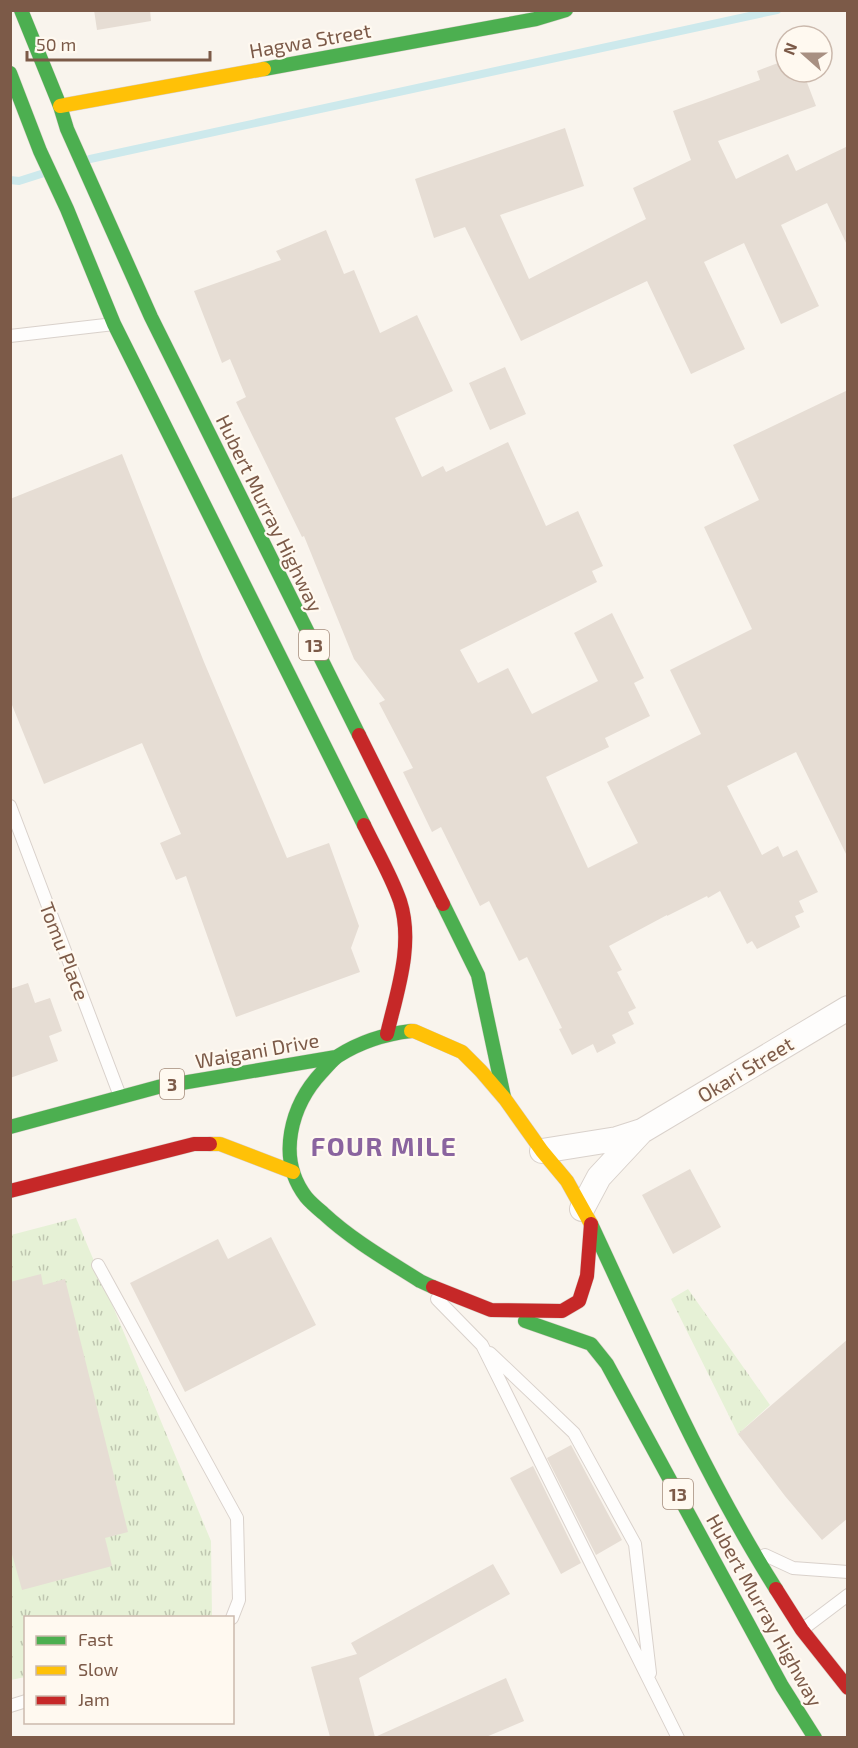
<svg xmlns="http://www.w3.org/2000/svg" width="858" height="1748" font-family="'Exo 2',sans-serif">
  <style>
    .grass { fill: url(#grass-tufts) }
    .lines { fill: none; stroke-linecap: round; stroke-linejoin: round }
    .stream { stroke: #cde9ec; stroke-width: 8 }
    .building { fill: #e6ddd4 }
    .lane-casing { stroke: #d9d1cb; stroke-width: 14 }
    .street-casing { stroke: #d9d1cb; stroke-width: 26 }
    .fast-casing { stroke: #d9d0c9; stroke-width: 15 }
    .slow-casing { stroke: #d9d0c9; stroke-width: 15 }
    .jam-casing { stroke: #d9d0c9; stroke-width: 15 }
    .lane { stroke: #fefdfc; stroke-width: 12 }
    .street { stroke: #fefdfc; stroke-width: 24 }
    .fast { stroke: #4caf50; stroke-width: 14 }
    .slow { stroke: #ffc107; stroke-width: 14 }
    .jam { stroke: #c62828; stroke-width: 14 }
    .labels { text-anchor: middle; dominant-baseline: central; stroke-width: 4.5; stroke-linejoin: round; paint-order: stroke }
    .shield { fill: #fff9f0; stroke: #a38a7a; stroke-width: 1.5 }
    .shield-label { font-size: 18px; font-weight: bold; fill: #7c5a48 }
    .street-label { font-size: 20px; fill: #7c5a48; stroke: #fff9f0 }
    .district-label { font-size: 26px; font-weight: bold; letter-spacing: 1.5px; fill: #8a649f; stroke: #fff9f0 }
  </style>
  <defs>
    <pattern id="grass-tufts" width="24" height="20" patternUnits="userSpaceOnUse" patternTransform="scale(1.5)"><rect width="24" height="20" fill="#e6f1d6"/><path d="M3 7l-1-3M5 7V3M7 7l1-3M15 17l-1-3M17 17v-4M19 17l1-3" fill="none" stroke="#bfc6b0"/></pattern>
  </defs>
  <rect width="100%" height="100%" fill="#f9f4ed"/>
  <path class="grass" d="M 76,1218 L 211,1541 L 212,1617 L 26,1618 L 25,1677 L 11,1680 L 11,1235 Z
    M 688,1289 L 770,1405 L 738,1434 L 671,1299 Z"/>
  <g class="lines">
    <path class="stream" d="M 90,159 L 777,10
      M 10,180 L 19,181 L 41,174"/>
  </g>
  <path class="building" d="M 94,10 L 150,10 L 151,21 L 97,30 Z
    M 786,60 L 786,72 L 803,72 L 816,106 L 718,141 L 736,179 L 788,154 L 796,171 L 848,146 L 848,247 L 827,203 L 781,225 L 819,306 L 781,324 L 744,243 L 704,262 L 745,349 L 691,374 L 647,281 L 521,341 L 465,227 L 434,238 L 415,179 L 565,128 L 584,186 L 500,215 L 529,279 L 646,219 L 633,188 L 691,160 L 673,111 L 760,80 L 757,71 Z
    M 326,230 L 344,274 L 354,270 L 380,333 L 417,315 L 453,391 L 395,418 L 422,477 L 443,466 L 446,472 L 508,442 L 546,526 L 578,511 L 603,566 L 592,571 L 597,582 L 460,650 L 478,683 L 508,668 L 532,714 L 598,681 L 574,633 L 612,613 L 644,678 L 634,683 L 650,716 L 605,738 L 609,747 L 546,777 L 588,868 L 638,843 L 607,782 L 701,734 L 670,670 L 752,629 L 704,527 L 759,500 L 733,445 L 848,390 L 848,858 L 796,752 L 727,786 L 762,855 L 778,846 L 783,857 L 797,850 L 818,892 L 799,901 L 804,912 L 795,916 L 800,927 L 757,949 L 752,941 L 747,944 L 720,891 L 708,898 L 707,896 L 667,916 L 667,915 L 609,946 L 622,970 L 617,972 L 636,1008 L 628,1012 L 634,1024 L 612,1035 L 616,1043 L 597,1053 L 593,1044 L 572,1055 L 559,1029 L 562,1028 L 527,957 L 519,961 L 489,901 L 480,906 L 441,827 L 432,832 L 403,772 L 413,768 L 379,703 L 385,700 L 354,659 L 304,536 L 302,537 L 236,402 L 246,397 L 230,359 L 222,363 L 194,291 L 281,260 L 276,251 Z
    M 505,367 L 526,414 L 490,430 L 469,383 Z
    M 122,454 L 204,662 L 287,858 L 329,843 L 359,926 L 351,948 L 360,972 L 236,1017 L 186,876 L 176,880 L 160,843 L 181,834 L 142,743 L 44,784 L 10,700 L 10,499 Z
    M 28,983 L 35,1003 L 50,998 L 62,1031 L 49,1036 L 58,1061 L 10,1078 L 10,989 Z
    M 690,1169 L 721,1227 L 673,1254 L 642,1195 Z
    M 271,1237 L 316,1325 L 185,1392 L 130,1283 L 218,1239 L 228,1259 Z
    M 41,1274 L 43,1285 L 65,1279 L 128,1532 L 105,1538 L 112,1566 L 22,1590 L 10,1547 L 10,1282 Z
    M 848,1339 L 848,1518 L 822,1540 L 785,1496 L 738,1434 Z
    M 571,1445 L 622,1540 L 596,1555 L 547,1458 Z
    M 533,1466 L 581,1563 L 561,1574 L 510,1478 Z
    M 493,1564 L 510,1594 L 359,1678 L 375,1737 L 506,1678 L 524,1721 L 486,1737 L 330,1737 L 311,1667 L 357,1654 L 351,1643 Z"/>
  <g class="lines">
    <g class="lane-casing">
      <path id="lane" d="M 10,336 L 114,324
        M 10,806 L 120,1096
        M 98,1265 L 237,1518 L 239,1600 L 232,1618
        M 437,1299 L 482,1345 L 678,1738
        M 490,1353 L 574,1433 L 635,1544 L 650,1673
        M 765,1555 L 793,1568 L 848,1572
        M 803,1629 L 848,1595
        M 10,1706 L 26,1701"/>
    </g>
    <g class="street-casing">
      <path id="street" d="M 542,1151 L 617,1139 L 642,1131 L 848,1008
        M 582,1209 L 599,1177 L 640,1133"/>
    </g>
    <g class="fast-casing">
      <path id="fast" d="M 21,10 L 60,106 L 67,129 L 151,317 L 359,735
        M 264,69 L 536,19 L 566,10
        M 10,73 L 40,151 L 67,209 L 114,324 L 364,825
        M 443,904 L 478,975 L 504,1097
        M 411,1031 C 385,1034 360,1042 338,1056 C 332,1060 327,1067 322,1072 C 291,1105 276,1158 306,1197 C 311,1203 317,1208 323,1213 C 352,1240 387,1260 420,1281 L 433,1287
        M 10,1127 L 158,1087 L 336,1057
        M 591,1224 C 648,1346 704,1475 776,1589
        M 525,1321 L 591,1344 L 607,1364 L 782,1686 L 815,1738"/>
    </g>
    <g class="slow-casing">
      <path id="slow" d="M 60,106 L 264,69
        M 411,1031 L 414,1031 L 462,1052 L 481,1071 L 505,1099 L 542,1151 L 567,1181 L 591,1224
        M 210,1144 L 220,1144 L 293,1172"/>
    </g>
    <g class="jam-casing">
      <path id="jam" d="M 359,735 L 443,904
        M 364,825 C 376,850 391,875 400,901 C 414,944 397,992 387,1034
        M 10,1191 L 194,1144 L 210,1144
        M 433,1287 L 491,1310 L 562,1311 L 579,1301 L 587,1276 L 591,1224
        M 776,1589 L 802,1630 L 848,1688"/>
    </g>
    <use href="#lane" class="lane"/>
    <use href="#street" class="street"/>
    <use href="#fast" class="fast"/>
    <use href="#slow" class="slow"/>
    <use href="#jam" class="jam"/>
  </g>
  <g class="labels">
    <g class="shield">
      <rect x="299" y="630" width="30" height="30" rx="4.5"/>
      <rect x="160" y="1069" width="24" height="30" rx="4.5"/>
      <rect x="663" y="1479" width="30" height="30" rx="4.5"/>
    </g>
    <g class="shield-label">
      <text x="314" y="645">13</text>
      <text x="172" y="1084">3</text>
      <text x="678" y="1494">13</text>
    </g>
    <g class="street-label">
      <text transform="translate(310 40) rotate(-10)">Hagwa Street</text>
      <text transform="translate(270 513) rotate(64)">Hubert Murray Highway</text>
      <text transform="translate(65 951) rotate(69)">Tomu Place</text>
      <text transform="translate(257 1050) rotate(-10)">Waigani Drive</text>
      <text transform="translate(745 1069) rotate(-31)">Okari Street</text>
      <text transform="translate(765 1610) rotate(61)">Hubert Murray Highway</text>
    </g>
    <g class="district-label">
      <text x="384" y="1145">FOUR MILE</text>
    </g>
  </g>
  <rect width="858" height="1748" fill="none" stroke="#7c5a48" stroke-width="24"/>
  <rect x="24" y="1616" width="210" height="108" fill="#fff9f0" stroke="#cbb9ad" stroke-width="1.5"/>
  <rect x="36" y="1636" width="30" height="9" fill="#4caf50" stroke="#cbb9ad" stroke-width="1.5"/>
  <text x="78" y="1646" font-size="18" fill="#7c5a48">Fast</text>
  <rect x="36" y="1666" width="30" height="9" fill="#ffc107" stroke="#cbb9ad" stroke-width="1.5"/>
  <text x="78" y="1676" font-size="18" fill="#7c5a48">Slow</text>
  <rect x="36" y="1696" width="30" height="9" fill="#c62828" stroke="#cbb9ad" stroke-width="1.5"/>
  <text x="78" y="1706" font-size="18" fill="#7c5a48">Jam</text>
  <g transform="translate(804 54) rotate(291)"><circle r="28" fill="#fff9f0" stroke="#cbb9ad" stroke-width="1.5"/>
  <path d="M0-4.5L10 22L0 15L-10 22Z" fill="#a89082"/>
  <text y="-9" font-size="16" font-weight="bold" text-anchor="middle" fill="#7c5a48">N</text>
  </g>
  <path d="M27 51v9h183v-9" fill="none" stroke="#7c5a48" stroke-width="3"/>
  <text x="36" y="51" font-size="18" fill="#7c5a48" stroke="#fff9f0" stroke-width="4.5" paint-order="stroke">50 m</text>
</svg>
